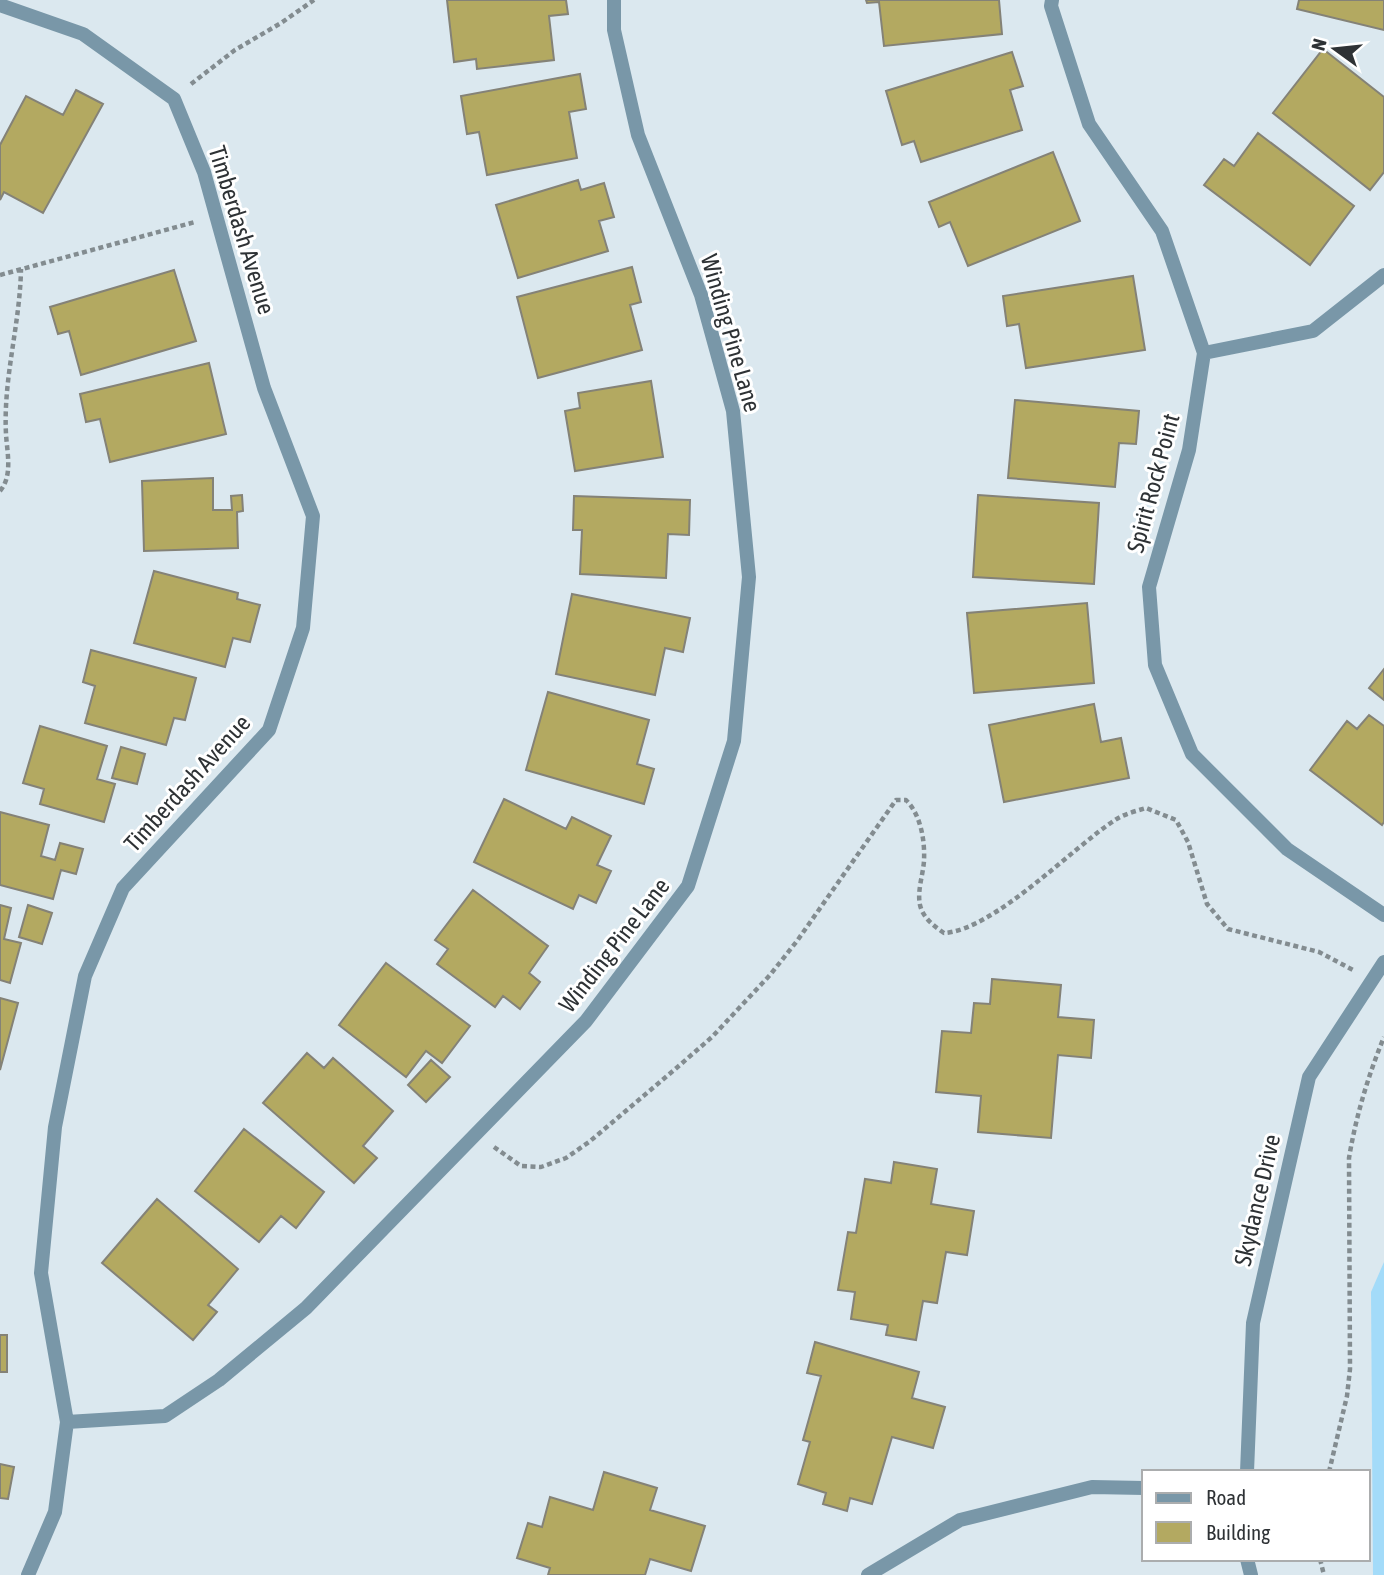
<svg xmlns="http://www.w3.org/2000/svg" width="1384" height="1575" font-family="'Asap Condensed',sans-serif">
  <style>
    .green { fill: #a3dbf9 }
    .building { fill: #b3a961; stroke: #848277; stroke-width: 2 }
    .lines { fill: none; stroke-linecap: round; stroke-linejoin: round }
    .path { stroke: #838c90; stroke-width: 4.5; stroke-dasharray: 5 3.5; stroke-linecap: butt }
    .minor { stroke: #7997a8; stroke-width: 14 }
    .labels { text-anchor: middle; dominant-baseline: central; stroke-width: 6; stroke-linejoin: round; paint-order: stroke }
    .street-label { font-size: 24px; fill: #2e3235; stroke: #fff }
  </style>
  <rect width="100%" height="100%" fill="#dbe8ef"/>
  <path class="green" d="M 1384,1262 L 1384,1575 L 1373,1575 L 1371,1292 Z"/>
  <path class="building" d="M 447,0 L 566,0 L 568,14 L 549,16 L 554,60 L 477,69 L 476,59 L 454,62 Z
    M 866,0 L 999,0 L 1002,34 L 884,46 L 879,2 L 867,3 Z
    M 1299,0 L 1384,0 L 1384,30 L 1297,9 Z
    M 1323,49 L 1384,97 L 1384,172 L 1370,190 L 1273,113 Z
    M 1012,52 L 1023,86 L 1010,90 L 1022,130 L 921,162 L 914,141 L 902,145 L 886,91 Z
    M 580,74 L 586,109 L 569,112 L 577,158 L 487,175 L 479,132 L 467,134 L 461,96 Z
    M 76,90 L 103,104 L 43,213 L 4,192 L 0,200 L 0,145 L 26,96 L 63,115 Z
    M 1258,133 L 1354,206 L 1310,265 L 1204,185 L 1224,159 L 1234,166 Z
    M 1053,152 L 1080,221 L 968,266 L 950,222 L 939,227 L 929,202 Z
    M 578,180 L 581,190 L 604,183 L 614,217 L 599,221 L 608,251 L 518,278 L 496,205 Z
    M 632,267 L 641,302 L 630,305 L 642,350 L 538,378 L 517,297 Z
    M 174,270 L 196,341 L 81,375 L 69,331 L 58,334 L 50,307 Z
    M 1133,276 L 1145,350 L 1026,368 L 1019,324 L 1007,326 L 1003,296 Z
    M 209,363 L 226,434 L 110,462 L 100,419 L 86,422 L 80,394 Z
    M 651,381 L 663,457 L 575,471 L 565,411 L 580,408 L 578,393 Z
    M 1015,400 L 1139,411 L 1136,444 L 1119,443 L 1115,487 L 1008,478 Z
    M 213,478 L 213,510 L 232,510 L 231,496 L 242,495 L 243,511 L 237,512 L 238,548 L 144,551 L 142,481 Z
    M 978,495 L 1099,503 L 1094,584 L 973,577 Z
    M 574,496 L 690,500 L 689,535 L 668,534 L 666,578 L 580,574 L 582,530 L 573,530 Z
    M 154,571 L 238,593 L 237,599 L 260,605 L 250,642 L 233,638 L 225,667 L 134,643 Z
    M 572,594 L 690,618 L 683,652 L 665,648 L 655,695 L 556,674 Z
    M 1087,603 L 1094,683 L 974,693 L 967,613 Z
    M 91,650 L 196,678 L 185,720 L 174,718 L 166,745 L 85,723 L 95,686 L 83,682 Z
    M 1384,669 L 1384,700 L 1369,688 Z
    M 548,692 L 649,720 L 637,764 L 654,769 L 644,804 L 526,770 Z
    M 1094,704 L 1101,742 L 1121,738 L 1129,778 L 1004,802 L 989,725 Z
    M 1369,715 L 1384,726 L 1384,822 L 1382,825 L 1310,770 L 1347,721 L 1357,729 Z
    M 40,726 L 107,746 L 97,779 L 115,784 L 104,822 L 40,804 L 44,789 L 23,783 Z
    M 121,747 L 145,754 L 137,784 L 112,778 Z
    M 504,799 L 566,829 L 572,817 L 611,836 L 597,865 L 611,871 L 596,903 L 579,895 L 573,909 L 474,862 Z
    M 0,812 L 49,825 L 41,856 L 55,860 L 60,843 L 83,849 L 76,874 L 61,870 L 53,899 L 0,885 Z
    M 473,890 L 548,946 L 529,973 L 540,982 L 520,1009 L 503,996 L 495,1007 L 437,964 L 448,949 L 435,940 Z
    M 0,905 L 11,908 L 4,939 L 21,943 L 10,983 L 0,980 Z
    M 28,905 L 52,913 L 42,944 L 19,937 Z
    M 386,963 L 470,1026 L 442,1063 L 426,1051 L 406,1077 L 339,1025 Z
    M 992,979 L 1061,985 L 1058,1017 L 1094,1020 L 1091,1058 L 1058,1055 L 1051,1138 L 978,1132 L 981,1096 L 936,1092 L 942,1031 L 971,1033 L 974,1003 L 990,1004 Z
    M 0,998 L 18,1003 L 0,1070 Z
    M 307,1053 L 324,1068 L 333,1058 L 393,1111 L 363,1146 L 377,1158 L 354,1183 L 263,1103 Z
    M 431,1060 L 450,1077 L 426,1102 L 408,1085 Z
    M 244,1129 L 324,1192 L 296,1228 L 281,1216 L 259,1242 L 195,1191 Z
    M 894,1162 L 937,1169 L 931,1204 L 974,1211 L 967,1255 L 946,1252 L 937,1303 L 923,1301 L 916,1340 L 886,1335 L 888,1325 L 851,1319 L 855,1292 L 838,1290 L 848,1232 L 856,1233 L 865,1179 L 891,1183 Z
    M 157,1199 L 238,1269 L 208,1305 L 217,1312 L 193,1340 L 102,1263 Z
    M 0,1335 L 7,1335 L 7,1372 L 0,1372 Z
    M 815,1342 L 919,1372 L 912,1398 L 945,1407 L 933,1448 L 892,1437 L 872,1504 L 850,1498 L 847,1511 L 823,1504 L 826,1493 L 798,1484 L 810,1442 L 803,1440 L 821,1376 L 807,1373 Z
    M 0,1464 L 14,1467 L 8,1499 L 0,1498 Z
    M 604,1472 L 657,1488 L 650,1510 L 705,1526 L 691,1571 L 650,1559 L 645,1575 L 548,1575 L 550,1568 L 517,1558 L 528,1523 L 542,1527 L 550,1497 L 593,1510 Z"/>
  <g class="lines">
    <path class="path" d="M 191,84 L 235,50 L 281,23 L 314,0
      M 0,275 L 195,222
      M 0,491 C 13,476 7,452 6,434 C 3,378 20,325 21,269
      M 494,1147 L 521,1166 L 541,1167 L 566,1158 L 589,1142 L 673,1071 L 712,1037 L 770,975 L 797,941 L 896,800 L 906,800 C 921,815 925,841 924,861 C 923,875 917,891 920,905 C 923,918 934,926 944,933 C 994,930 1072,848 1115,820 C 1124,814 1136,811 1146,808 L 1176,820 L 1188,842 L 1207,904 L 1228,929 L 1319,952 L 1353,970
      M 1329,1472 L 1347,1396 L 1350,1369 L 1349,1158 C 1356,1116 1368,1076 1384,1037
      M 1320,1559 L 1324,1575"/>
    <path class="minor" d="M 1052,0 L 1051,6 L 1089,124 L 1162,231 L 1204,353 L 1189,450 L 1149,587 L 1155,665 L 1192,754 L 1287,849 L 1384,915
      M 0,5 L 83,34 L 174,99 L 204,172 L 264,388 L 313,516 L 303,628 L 269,730 L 123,888 L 85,976 L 55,1127 L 41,1273 L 67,1422 L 55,1512 L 28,1575
      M 1204,353 L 1313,331 L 1384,275
      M 67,1422 L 165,1416 L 219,1380 L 306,1308 L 586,1021 L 688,886 L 734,741 L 749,577 L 733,411 L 701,295 L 638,135 L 614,30 L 614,0
      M 1247,1472 L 1253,1323 L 1309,1077 L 1384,962
      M 1247,1559 L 1251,1575
      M 868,1575 L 960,1520 L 1092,1487 L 1144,1488"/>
  </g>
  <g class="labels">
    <g class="street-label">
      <text transform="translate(242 230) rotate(73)">Timberdash Avenue</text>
      <text transform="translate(731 333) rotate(74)">Winding Pine Lane</text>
      <text transform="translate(1153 483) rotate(-75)">Spirit Rock Point</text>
      <text transform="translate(187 783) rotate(-48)">Timberdash Avenue</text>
      <text transform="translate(614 945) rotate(-52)">Winding Pine Lane</text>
      <text transform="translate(1257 1200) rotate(-77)">Skydance Drive</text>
    </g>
  </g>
  <rect x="1142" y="1470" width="228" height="91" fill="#ffffff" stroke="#abadae" stroke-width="2"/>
  <rect x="1156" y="1493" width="35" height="10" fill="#7997a8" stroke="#abadae" stroke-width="2"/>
  <text x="1206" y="1505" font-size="21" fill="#2e3235">Road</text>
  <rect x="1156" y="1522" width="35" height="21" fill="#b3a961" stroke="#abadae" stroke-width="2"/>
  <text x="1206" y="1540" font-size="21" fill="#2e3235">Building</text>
  <g transform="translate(1335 49) rotate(285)" stroke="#ffffff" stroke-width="5" paint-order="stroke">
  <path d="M0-5L12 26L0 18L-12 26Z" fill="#2e3235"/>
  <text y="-10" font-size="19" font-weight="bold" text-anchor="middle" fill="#2e3235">N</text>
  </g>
</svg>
